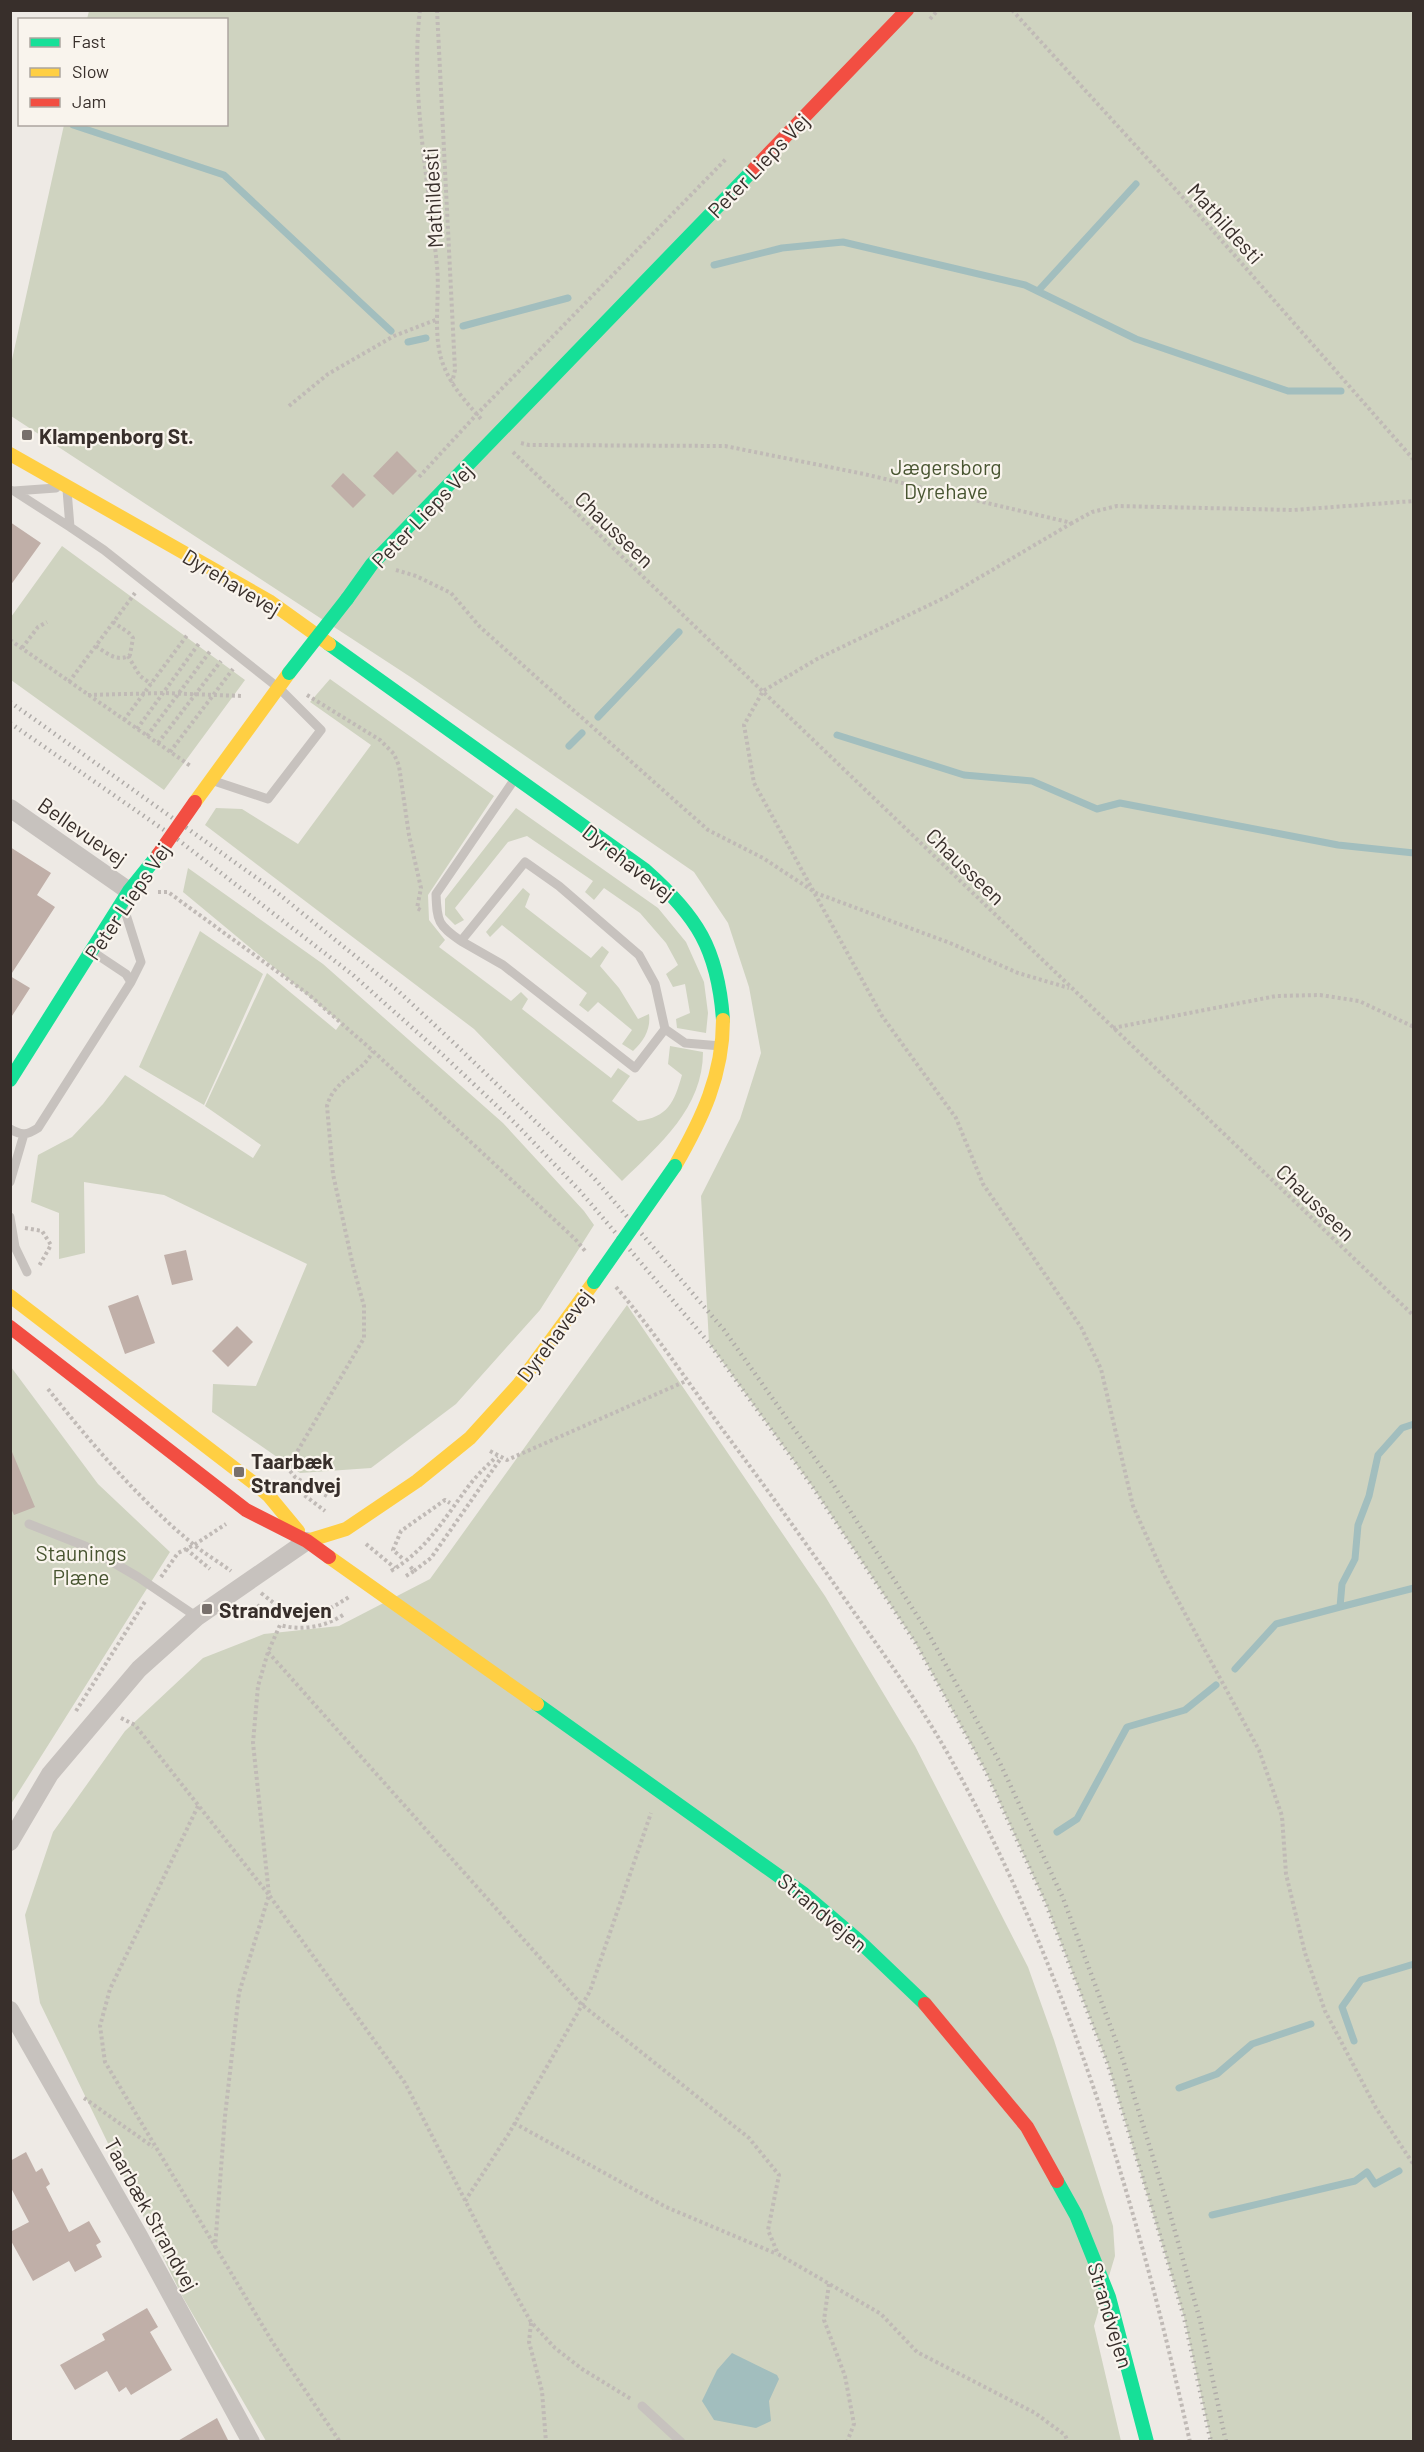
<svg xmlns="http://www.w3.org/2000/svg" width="1424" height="2452" font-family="Barlow,sans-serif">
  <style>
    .green { fill: #cfd3c0 }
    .water { fill: #a2bebe }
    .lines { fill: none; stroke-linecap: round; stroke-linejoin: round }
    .stream { stroke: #a2bebe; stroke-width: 7 }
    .building { fill: #c0afa8 }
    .path { stroke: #c0bab6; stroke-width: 4; stroke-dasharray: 3 3; stroke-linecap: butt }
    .lane { stroke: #c7c2be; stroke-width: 9 }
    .street { stroke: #c7c2be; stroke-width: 18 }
    .fast { stroke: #16e098; stroke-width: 14 }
    .slow { stroke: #ffcf43; stroke-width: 14 }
    .jam { stroke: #f24e42; stroke-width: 14 }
    .rail { stroke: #afaba8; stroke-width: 4.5; stroke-dasharray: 1.5 4.5; stroke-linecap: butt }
    .fast-bridge { stroke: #16e098; stroke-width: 14 }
    .jam-bridge { stroke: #f24e42; stroke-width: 14 }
    .poi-dot { fill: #78706c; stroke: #f9f4ed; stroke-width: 2 }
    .labels { text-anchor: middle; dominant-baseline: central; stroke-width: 4.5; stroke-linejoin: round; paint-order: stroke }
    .street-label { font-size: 21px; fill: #382f2b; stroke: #f9f4ed }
    .poi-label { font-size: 21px; font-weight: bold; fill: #382f2b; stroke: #f9f4ed; text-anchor: start }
    .park-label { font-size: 21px; fill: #485531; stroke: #f9f4ed }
  </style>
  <rect width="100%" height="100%" fill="#eeeae5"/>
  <path class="green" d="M 89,11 L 1413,11 L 1413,2441 L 1211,2441 L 1184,2317 L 1108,2065 L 1046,1904 L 985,1770 L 915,1642 L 812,1486 L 709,1343 L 701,1196 L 740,1119 L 761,1053 L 749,987 L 728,923 L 694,872 L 412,678 L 11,416 L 11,364 L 64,125 L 226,124 L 226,20 L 87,19 Z
    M 62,546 L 245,680 L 164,790 L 11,680 L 11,617 Z
    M 330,679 L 494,796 L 428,895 L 429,920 L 445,940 L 439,947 L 511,1001 L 521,992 L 528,999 L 522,1009 L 611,1078 L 618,1068 L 630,1076 L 612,1101 L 638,1121 C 668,1117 674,1103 682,1075 L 668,1064 L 670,1046 L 703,1052 C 703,1108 660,1144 622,1181 L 474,1029 L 205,825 L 216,808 L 242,809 L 298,844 L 371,745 L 310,702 Z
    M 516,808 L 658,908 L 686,942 L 704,982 L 708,1013 L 706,1033 L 677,1028 L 676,1019 L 690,1013 L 685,984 L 673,987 L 666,974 L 678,965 L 666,943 L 640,913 L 604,888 L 594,900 L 585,892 L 593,881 L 527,836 L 508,842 L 455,908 L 464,920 L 455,925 L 445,915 L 445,899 Z
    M 188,868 L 323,964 L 503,1123 L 584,1211 L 594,1225 L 540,1310 L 456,1404 L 371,1468 L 300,1473 L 212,1412 L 213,1384 L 256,1386 L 307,1264 L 164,1195 L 84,1182 L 85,1253 L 59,1259 L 59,1213 L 31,1202 L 38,1155 L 72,1137 L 103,1104 L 125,1075 L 253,1158 L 261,1145 L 205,1106 L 267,973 L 336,1030 L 341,1023 L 183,892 Z
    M 523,888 L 530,894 L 525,907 L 591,958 L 602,946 L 609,952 L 600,966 L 619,988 L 638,1019 L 649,1014 C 651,1029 644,1041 633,1051 L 622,1044 L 632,1030 L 598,1002 L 588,1012 L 579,1005 L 587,993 L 502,925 L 490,937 L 486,932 Z
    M 200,931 L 263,974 L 204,1105 L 139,1067 Z
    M 627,1305 L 825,1596 L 915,1746 L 1028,1967 L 1054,2040 L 1113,2226 L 1115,2256 L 1094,2326 L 1121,2441 L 266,2441 L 181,2294 L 40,2003 L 25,1915 L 53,1832 L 125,1731 L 203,1658 L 264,1634 L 339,1626 L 430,1579 Z
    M 11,1367 L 98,1484 L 170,1552 L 11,1804 Z"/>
  <path class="water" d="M 732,2353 L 777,2375 L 779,2379 L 769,2401 L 771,2421 L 756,2428 L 714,2420 L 702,2401 L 717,2370 Z"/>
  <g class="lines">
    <path class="stream" d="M 73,125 L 224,175 L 391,331
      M 714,265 L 782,248 L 843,242 L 1025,285 L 1136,339 L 1288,391 L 1341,391
      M 1038,291 L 1136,184
      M 463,326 L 568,298
      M 408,342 L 426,338
      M 598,717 L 679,632
      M 837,735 L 964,775 L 1032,781 L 1097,809 L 1120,803 L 1338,845 L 1414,853
      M 569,746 L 582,733
      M 1340,1607 L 1414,1588
      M 1235,1669 L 1276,1624 L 1340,1607 L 1342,1584 L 1355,1559 L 1358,1525 L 1369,1496 L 1378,1455 L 1402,1428 L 1414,1424
      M 1057,1832 L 1077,1819 L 1127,1727 L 1185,1710 L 1216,1685
      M 1354,2041 L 1342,2007 L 1361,1980 L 1414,1964
      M 1179,2088 L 1217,2074 L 1252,2044 L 1311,2024
      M 1212,2215 L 1355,2181 L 1367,2172 L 1375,2184 L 1399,2171"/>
  </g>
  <path class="building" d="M 397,451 L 417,471 L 393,495 L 373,476 Z
    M 343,473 L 366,495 L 353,508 L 331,486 Z
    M 10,522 L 41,543 L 10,586 Z
    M 10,847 L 51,873 L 37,895 L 55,907 L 10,976 Z
    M 10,976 L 30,988 L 10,1019 Z
    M 186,1250 L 193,1280 L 172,1285 L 164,1255 Z
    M 138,1295 L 155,1343 L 125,1354 L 108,1306 Z
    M 237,1326 L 253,1342 L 228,1367 L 212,1351 Z
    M 10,1447 L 35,1507 L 14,1515 L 10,1506 Z
    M 26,2152 L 36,2172 L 42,2168 L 50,2184 L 46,2187 L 69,2232 L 89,2221 L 101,2242 L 96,2245 L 102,2257 L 75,2272 L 69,2261 L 33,2281 L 10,2239 L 10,2232 L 29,2222 L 10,2186 L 10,2161 Z
    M 147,2308 L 158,2327 L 150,2332 L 172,2370 L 131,2395 L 126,2387 L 119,2392 L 107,2371 L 75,2390 L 60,2365 L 105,2340 L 102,2334 Z
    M 217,2418 L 229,2442 L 176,2442 Z"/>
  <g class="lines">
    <path class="path" d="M 420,10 C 410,91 429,185 437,266 C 440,296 433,329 441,358 C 448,382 464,400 481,419
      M 437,10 L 455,370 L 452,383
      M 1012,10 L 1208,225 L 1414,460
      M 930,19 L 938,10
      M 289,406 L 328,374 L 394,336 L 438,319
      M 521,443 L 529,445 L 725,446 L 864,474 L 1072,523 L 1092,512 L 1117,506 L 1293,510 L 1414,501
      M 513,452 L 1414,1316
      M 419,477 L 477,414 L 726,159
      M 1072,523 L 948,596 L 817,659 L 763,691 L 744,725 L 754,783 L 882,1016 L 956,1118 L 983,1184 L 1081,1327 L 1101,1369 L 1133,1506 L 1163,1573 L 1259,1750 L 1282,1816 L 1286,1874 L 1305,1953 L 1325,2011 L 1376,2108 L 1414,2165
      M 396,570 L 416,576 L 451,593 L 480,627 L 708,830 L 763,858 L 816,893 L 950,943 L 1018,973 L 1069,988
      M 10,640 L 192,767
      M 96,646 C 106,653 118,663 130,655 L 133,638 L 129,633 L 113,622
      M 22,648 L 38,627 L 47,622
      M 128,656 L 140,676 L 151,684
      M 69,682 L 135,593
      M 88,695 L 163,693 L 242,696
      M 307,695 L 380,740 L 394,754 L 399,766 L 409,835 L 421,888 L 417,908 L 422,911
      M 124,720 L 188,634
      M 137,729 L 200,642
      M 147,736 L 211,650
      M 158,743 L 221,661
      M 170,752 L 233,669
      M 158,892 L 168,892 L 308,994 L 373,1051 L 575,1239 L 586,1252
      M 1113,1028 L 1276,996 L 1320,995 L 1359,1001 L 1414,1027
      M 25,1228 L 42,1231 L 51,1245 L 39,1266
      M 616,1287 C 659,1337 695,1393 734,1445 C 776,1501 816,1558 856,1615 C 890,1663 925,1712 953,1763 C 1069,1974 1138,2207 1190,2442
      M 48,1389 C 92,1444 138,1499 193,1544 C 205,1554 219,1562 231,1571
      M 490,1451 L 507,1460 L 686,1381
      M 295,1488 L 325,1511
      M 327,1496 L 295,1477 L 290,1471 L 297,1452 L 364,1338 L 364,1306 L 353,1266 L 333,1174 L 327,1106 C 334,1079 362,1074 373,1051
      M 366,1544 L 395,1568
      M 186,1549 L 210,1569
      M 402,1558 L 393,1550 L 401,1531 L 445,1500 L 450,1503
      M 391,1571 C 430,1547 444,1518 471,1483 C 479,1473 488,1465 497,1456
      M 414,1571 L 431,1558 L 501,1458
      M 406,1576 L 414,1571 L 409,1565
      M 161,1577 L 178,1553 L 194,1545 L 226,1524
      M 261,1593 C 300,1624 306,1624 349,1597
      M 257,1605 L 267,1613
      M 343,1615 C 325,1627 301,1631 280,1625 L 268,1652 L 258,1686 L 253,1743 L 269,1895 L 405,2083 L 492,2253 L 531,2322 L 555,2348 L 582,2369 L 631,2399
      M 268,1652 L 581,2004 L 749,2138 L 779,2175 L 768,2230 L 778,2254 L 881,2314 L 917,2352 L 1035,2413 L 1065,2435 L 1068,2442
      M 76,1711 L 146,1600
      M 121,1718 L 135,1725 L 269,1895 L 239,1993 L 225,2116 L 215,2248
      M 198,1806 L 110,1989 L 100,2026 L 105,2062 L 273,2343 L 340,2442
      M 84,2098 L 153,2147
      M 514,2123 L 666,2207 L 777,2254
      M 465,2201 L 508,2135 L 590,1991 L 651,1813
      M 829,2284 L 824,2320 L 845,2376 L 854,2424 L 847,2442
      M 531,2323 L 529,2342 L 542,2391 L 546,2442"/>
    <path class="lane" d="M 10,490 L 14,491 L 56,488
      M 67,490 L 70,527 L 104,550 L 280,689 L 321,730 L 268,799 L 214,781
      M 14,491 L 70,527
      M 124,908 L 141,962 L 131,982
      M 461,941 C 438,925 437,922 436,894 L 514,780
      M 665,1029 L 635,1068 L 503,965 L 461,941 L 525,862 L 559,886 L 639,955 L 655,984 L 665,1029 L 685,1043 L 721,1046
      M 10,1129 C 22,1136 27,1135 38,1128 L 131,982 L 126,974 L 93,952
      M 10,1182 L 24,1134
      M 10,1217 L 15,1247 L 27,1272
      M 29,1524 L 85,1546 L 138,1577 L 197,1617
      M 642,2406 L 681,2442"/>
    <path class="street" d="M 10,808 L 129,891
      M 10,1842 L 50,1774 L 139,1669 L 197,1617 L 307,1541
      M 10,2010 L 139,2236 L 251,2442"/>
    <path class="fast" d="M 347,599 L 372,564 L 754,169
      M 329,644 L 645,870 C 697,916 718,949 723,1020
      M 10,1080 L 129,891 L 158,855
      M 537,1704 L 804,1894 L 858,1940 L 925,2004
      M 1057,2181 L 1076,2215 L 1109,2297 L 1147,2442"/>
    <path class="slow" d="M 10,454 L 269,601 L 329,644
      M 195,802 L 289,673
      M 675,1166 C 702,1119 723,1075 723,1020
      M 10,1296 L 255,1484 L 269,1496 L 298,1531
      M 307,1541 L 346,1529 L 417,1481 L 470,1438 L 519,1384 L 594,1282
      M 329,1557 L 537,1704"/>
    <path class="jam" d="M 754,169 L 907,10
      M 10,1327 L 246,1510 L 307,1541 L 329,1557
      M 925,2004 L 1027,2127 L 1057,2181"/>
    <path class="rail" d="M 10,702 L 275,891 L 397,990 L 455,1044 L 594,1178 L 724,1330 L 829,1478 L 927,1631 L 999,1761 L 1063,1898 L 1123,2060 L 1167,2203 L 1200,2320 L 1226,2442
      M 10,723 L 177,839 L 353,975 L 444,1056 L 515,1123 L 580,1191 L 709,1343 L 812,1486 L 915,1642 L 985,1770 L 1046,1904 L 1108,2065 L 1151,2205 L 1184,2317 L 1211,2442"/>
    <path class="fast-bridge" d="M 289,673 L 347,599
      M 594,1282 L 675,1166"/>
    <path class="jam-bridge" d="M 158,855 L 195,802"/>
  </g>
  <g class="poi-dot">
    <rect x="21" y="429" width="12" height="12" rx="3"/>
    <rect x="233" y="1466" width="12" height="12" rx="3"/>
    <rect x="201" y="1603" width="12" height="12" rx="3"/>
  </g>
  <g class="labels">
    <g class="street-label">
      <text transform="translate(758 165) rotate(-46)">Peter Lieps Vej</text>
      <text transform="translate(432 198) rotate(-93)">Mathildesti</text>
      <text transform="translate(1226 223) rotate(48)">Mathildesti</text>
      <text transform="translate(422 515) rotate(-46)">Peter Lieps Vej</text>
      <text transform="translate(615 529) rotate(44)">Chausseen</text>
      <text transform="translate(232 582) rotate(31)">Dyrehavevej</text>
      <text transform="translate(83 831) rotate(35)">Bellevuevej</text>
      <text transform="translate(629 862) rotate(38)">Dyrehavevej</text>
      <text transform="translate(966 866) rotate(44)">Chausseen</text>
      <text transform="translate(127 901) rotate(-56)">Peter Lieps Vej</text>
      <text transform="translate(1316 1202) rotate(44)">Chausseen</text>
      <text transform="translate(554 1335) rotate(-53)">Dyrehavevej</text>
      <text transform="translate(823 1912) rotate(40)">Strandvejen</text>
      <text transform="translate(152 2214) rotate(61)">Taarbæk Strandvej</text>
      <text transform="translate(1111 2315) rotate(73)">Strandvejen</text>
    </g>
    <g class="poi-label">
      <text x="39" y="435">Klampenborg St.</text>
      <text x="251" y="1460">Taarbæk<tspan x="251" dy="24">Strandvej</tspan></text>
      <text x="219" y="1609">Strandvejen</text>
    </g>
    <g class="park-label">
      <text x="946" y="466">Jægersborg<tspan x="946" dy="24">Dyrehave</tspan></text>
      <text x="81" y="1552">Staunings<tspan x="81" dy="24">Plæne</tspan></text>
    </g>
  </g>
  <rect width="1424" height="2452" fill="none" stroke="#382f2b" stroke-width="24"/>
  <rect x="18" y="18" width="210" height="108" fill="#f9f4ed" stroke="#aca59f" stroke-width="1.5"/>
  <rect x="30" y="38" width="30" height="9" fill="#16e098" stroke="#aca59f" stroke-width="1.5"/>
  <text x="72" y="48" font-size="18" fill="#382f2b">Fast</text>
  <rect x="30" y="68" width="30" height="9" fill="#ffcf43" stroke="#aca59f" stroke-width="1.5"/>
  <text x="72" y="78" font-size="18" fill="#382f2b">Slow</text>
  <rect x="30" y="98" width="30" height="9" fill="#f24e42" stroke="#aca59f" stroke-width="1.5"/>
  <text x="72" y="108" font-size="18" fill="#382f2b">Jam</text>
</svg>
